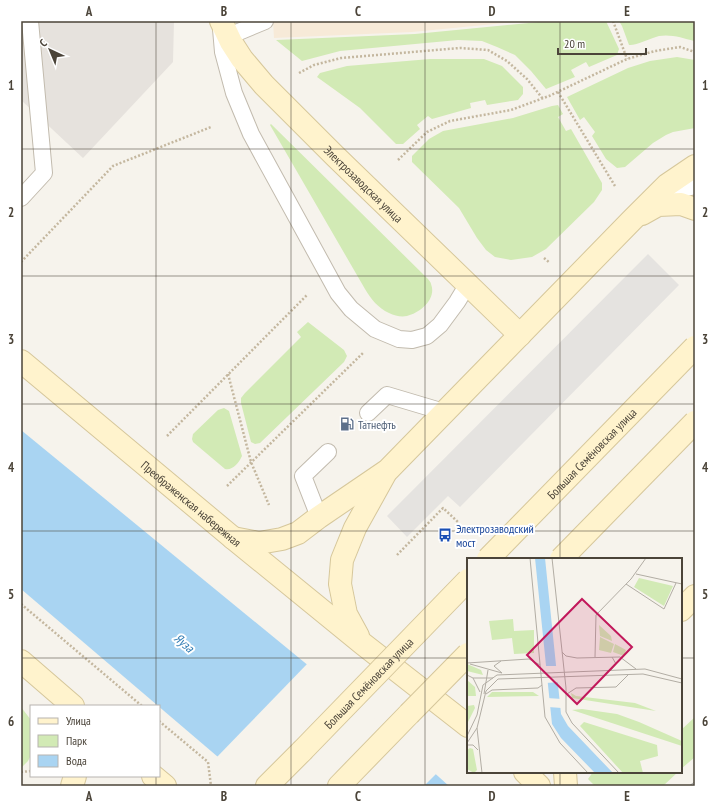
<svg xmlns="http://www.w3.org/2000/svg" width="716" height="807" font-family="'PT Sans Narrow',sans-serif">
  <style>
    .commercial { fill: #f7ead8 }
    .industrial { fill: #e6e2dd }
    .green { fill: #d2eab5 }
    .parking { fill: #e5e3e0 }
    .water { fill: #a9d4f2 }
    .pier { fill: #f6f3ec }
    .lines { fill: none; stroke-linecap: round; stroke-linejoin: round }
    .lane-casing { stroke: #c2bbae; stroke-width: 18 }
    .secondary-casing { stroke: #d6c79b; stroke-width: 24 }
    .path { stroke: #c4b79f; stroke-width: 2.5; stroke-dasharray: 2 2; stroke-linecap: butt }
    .lane { stroke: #fff; stroke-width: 16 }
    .secondary { stroke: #fff3cd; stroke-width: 22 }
    .rail-casing { stroke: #9a9a9a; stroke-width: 4.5 }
    .rail { stroke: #fff; stroke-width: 3; stroke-dasharray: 9; stroke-linecap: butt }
    .secondary-bridge-casing { stroke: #d6c79b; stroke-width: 24; stroke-linecap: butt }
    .secondary-bridge { stroke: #fff3cd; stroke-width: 22 }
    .grid { fill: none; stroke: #4b4439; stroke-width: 1; stroke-opacity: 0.55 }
    .labels { text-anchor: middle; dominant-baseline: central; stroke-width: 4; stroke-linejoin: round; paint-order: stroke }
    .street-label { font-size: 12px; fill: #4b4439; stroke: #fff }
    .service-label { font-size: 12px; fill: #4e5e75; stroke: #fff; text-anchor: start }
    .transit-label { font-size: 12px; fill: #164399; stroke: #fff; text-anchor: start }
    .water-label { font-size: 13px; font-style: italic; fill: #2e7ab2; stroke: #fff }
    .inset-road { fill: none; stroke: #b2ada4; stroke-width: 1 }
    .view { fill: #c2185b; fill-opacity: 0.15; stroke: #c2185b; stroke-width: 2 }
    .inset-edge { fill: none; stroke: #4b4439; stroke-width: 2 }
    .neatline { fill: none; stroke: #4b4439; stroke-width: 1.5 }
    .grid-label { font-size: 13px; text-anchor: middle; font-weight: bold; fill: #4b4439 }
  </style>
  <rect width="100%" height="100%" fill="#f6f3ec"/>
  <path class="commercial" d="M 273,21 L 525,21 L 412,32 L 274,38 Z"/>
  <path class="industrial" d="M 21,21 L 174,21 L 173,62 L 83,158 L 21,100 Z"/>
  <path class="green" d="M 549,21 L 606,21 L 619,49 L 617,55 L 589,67 L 586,62 L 571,70 L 575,77 L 546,89 L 531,71 L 515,55 L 497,47 L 482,41 L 458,40 L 340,51 L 302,61 L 276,40 L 415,34 Z
    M 619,21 L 693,21 L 695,28 L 695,40 L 694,41 C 683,38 671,34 659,36 C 651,38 635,46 629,45 L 622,26 Z
    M 677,57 L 695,60 L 695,128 L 673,132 L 666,135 L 653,143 L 625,167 L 617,168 L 606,159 L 592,136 L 595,132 L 584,117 L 580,120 L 567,97 L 628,68 L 650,61 Z
    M 430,59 L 484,59 L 502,66 L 523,87 L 523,94 L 518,100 L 487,105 L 485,100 L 470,103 L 471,108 L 432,119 L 428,116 L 417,125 L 420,129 L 403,144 L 396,144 L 360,108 L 317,77 L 320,73 L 347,66 Z
    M 558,105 L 563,114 L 558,117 L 566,131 L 571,129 L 602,183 L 602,190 L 594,202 L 546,249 L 532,257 L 511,260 L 495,257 L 486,250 L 477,238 L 459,208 L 412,162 L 412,156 L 429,139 L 443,131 L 513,118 L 552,106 Z
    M 271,124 L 428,279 C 429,281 431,282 431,284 C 437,299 420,313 407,316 C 401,317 395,316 389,313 C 378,308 371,299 365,289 L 270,125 Z
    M 308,322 L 344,350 L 347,356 L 344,362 L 260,443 L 255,444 L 251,442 L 241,403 L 241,398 L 245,393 L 301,337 L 297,332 Z
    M 224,408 L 229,411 L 242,456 C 239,463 232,471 225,469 L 193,442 L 192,439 L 193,434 L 218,410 Z
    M 21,707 L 31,720 L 31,755 L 28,761 L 21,768 Z
    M 695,717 L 695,757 L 681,769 L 681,730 Z
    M 593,772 L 678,772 L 663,786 L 595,786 L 588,779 Z"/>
  <path class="parking" d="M 648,254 L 679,285 L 460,507 L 448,496 L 407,537 L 387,516 Z"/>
  <path class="water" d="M 21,430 L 382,726 L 449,786 L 252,786 L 21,589 Z"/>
  <path class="pier" d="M 308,663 L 383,725 L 437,773 L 424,786 L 249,786 L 216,758 Z"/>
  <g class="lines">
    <g class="lane-casing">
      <path id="lane" d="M 221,29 L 223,52 L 234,93 L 251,134 L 338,293 L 351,309 L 375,329 L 399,339 L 412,340 L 427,336 L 440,325 L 457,302 L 468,284
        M 229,36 L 265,21
        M 21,198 L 44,173 L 30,21
        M 660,200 L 670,192 L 695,186
        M 368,413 L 387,395 L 444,412
        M 319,517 L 303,476 L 328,452"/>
    </g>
    <g class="secondary-casing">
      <g id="secondary">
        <path id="s1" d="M 221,21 L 231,42 L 242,59 L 264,85 L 335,156 L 520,335"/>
        <path d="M 642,214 L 658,205 L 681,204 L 695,209"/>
        <path id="s2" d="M 21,361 L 233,538 L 363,644 L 468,726"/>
        <path d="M 233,538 L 259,543 L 282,539 L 298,533 L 319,517 L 388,470 L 632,220 L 667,185 L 695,166"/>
        <path d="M 681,610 L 695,596"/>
        <path d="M 358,636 L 346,614 L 340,584 L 342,560 L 355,528 L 385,474"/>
        <path d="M 21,661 L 73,706"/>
        <path d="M 525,772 L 539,786"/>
        <path d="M 565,772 L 566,786"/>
        <path d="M 153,776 L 165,786"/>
        <path d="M 72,786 L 75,776"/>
        <path d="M 267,786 L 302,751"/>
        <path d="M 339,786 L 409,714"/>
      </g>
    </g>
    <path class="path" d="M 613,21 L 627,59
      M 299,73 L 314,65 L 341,58 L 460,48 L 488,50 L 507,61 L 527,79 L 543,99
      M 558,92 L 615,186
      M 398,160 L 427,132 L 450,121 L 511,110 L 549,96 L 627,59 L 655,51 L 680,47 L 695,52
      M 544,258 L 550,263
      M 21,262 L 113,166 L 211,127
      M 228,374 L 251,462 L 269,505
      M 167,436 L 307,295
      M 227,486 L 363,353
      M 397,555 L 443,508 L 458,522
      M 21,604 L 142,706
      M 159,721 L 208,762 L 211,786
      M 21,772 L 31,771"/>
    <use href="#lane" class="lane"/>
    <use href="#secondary" class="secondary"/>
    <g class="rail-casing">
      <path id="rail" d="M 692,786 L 695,784"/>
    </g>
    <use href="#rail" class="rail"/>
    <g class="secondary-bridge-casing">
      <g id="secondary-bridge">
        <path id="s3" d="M 488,559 L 695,347"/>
        <path d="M 561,559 L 695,422"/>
        <path d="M 409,714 L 468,654"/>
        <path id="s4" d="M 302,751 L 468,580"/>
      </g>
    </g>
    <use href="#secondary-bridge" class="secondary-bridge"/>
  </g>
  <path class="grid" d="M 156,21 L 156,706M 291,21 L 291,786M 425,21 L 425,786M 560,21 L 560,559M 21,149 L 695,149M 21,276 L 695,276M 21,404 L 695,404M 21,531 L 695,531M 21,658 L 468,658M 681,658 L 695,658M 560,772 L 560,786M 156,776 L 156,786"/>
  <defs>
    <g id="fuel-bare" transform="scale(1.08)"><path d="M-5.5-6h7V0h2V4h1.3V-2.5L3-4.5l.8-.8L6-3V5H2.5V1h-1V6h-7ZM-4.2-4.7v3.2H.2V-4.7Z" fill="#5c6f8a" stroke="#fff" stroke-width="2.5" paint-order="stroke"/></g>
    <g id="bus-bare" transform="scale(1.08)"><path d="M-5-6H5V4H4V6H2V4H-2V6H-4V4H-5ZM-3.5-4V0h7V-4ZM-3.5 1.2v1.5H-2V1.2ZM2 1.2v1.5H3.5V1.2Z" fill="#1a4fb4" stroke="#fff" stroke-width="2.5" paint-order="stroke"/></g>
  </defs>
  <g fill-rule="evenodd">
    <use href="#fuel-bare" x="347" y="424"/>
    <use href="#bus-bare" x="445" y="535"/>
  </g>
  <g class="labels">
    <g class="street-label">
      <text stroke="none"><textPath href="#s1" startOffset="218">Электрозаводская улица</textPath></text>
      <text stroke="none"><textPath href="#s3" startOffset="148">Большая Семёновская улица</textPath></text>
      <text stroke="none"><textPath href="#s2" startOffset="222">Преображенская набережная</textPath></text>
      <text stroke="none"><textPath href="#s4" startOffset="95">Большая Семёновская улица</textPath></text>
    </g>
    <g class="service-label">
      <text x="358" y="424">Татнефть</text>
    </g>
    <g class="transit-label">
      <text x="456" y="528">Электрозаводский<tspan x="456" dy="14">мост</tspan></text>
    </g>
    <g class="water-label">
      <text transform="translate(184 643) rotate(41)">Яуза</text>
    </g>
  </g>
  <g transform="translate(467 558)">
    <rect width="215" height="215" fill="#f6f3ec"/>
    <path d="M 172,20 L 206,28 L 197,48 L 167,29 ZM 46,61 L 47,73 L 67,72 L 67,95 L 47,96 L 45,80 L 25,82 L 22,63 ZM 132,67 L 144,78 L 145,83 L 133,78 ZM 133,79 L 147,86 L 144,95 L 132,92 ZM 148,86 L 159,92 L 157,98 L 146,94 ZM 0,106 L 14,112 L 16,117 L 0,113 ZM 0,122 L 8,129 L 9,138 L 0,138 ZM 25,134 L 66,134 L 72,138 L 20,139 ZM 104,135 L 109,138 L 168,145 L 189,153 L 105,140 ZM 7,147 L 8,150 L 0,166 L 0,148 ZM 115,151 L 150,156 L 172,164 L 215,183 L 215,188 L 105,152 ZM 117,164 L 190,187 L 191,198 L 173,203 L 176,215 L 156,215 L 113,168 ZM 3,190 L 6,191 L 10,212 L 7,215 L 0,211 L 0,192 Z" fill="#d2eab5"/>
    <path d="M 68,0 L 78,0 L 94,156 L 101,168 L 146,215 L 128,215 L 94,180 L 85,166 Z" fill="#a9d4f2"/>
    <path d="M 77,108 L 93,108 L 95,124 L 78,125 ZM 80,140 L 95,141 L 95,150 L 81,149 Z" fill="#f6f3ec"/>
    <path class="inset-road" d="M 63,0 L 78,159 L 93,185 L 121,215M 85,0 L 99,130 L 99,154 L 105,165 L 152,215M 169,16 L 215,26M 159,26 L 197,51 L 209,25M 95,94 L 99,98 L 110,100 L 153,99 L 169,111M 128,99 L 129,57 L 164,21 L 179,0M 34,103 L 27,108 L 35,115M 0,105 L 62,101 L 73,107M 3,106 L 35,115M 144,112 L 149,106 L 145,99M 0,117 L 6,120 L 13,134M 6,120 L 26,120M 17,136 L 21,112M 19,136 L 25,132 L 71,130 L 75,127M 100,136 L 109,130 L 149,129 L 161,117M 10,170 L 15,215M 0,178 L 10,157 L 16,127 L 30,117 L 178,111 L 215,121M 0,185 L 10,170 L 19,133 L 31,121 L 176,116 L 215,125M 0,187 L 6,187 L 11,192"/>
    <path class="view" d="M 115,41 L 165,89 L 110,146 L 60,97 Z"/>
    <rect width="215" height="215" class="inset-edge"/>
  </g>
  <rect width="716" height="807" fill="none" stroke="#ffffff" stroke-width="44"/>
  <rect x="30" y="705" width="130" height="72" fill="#ffffff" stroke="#b7b4b0"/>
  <rect x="38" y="718" width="20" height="6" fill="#fff3cd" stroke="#b7b4b0"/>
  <text x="66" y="725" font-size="12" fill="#4b4439">Улица</text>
  <rect x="38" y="735" width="20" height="12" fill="#d2eab5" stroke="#b7b4b0"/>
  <text x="66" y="745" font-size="12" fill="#4b4439">Парк</text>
  <rect x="38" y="755" width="20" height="12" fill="#a9d4f2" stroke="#b7b4b0"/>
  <text x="66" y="765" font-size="12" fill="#4b4439">Вода</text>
  <g transform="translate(50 50) rotate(316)" stroke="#ffffff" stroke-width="3" paint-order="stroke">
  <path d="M0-3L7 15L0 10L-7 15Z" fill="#4b4439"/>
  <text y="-6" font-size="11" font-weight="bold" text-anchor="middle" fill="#4b4439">С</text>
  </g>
  <path d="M558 48v6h88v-6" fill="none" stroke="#4b4439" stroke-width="2"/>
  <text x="564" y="48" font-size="12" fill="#4b4439" stroke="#ffffff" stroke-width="3" paint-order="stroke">20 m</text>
  <rect x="22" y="22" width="672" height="763" class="neatline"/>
  <g class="grid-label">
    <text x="89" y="16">A</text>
    <text x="224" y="16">B</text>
    <text x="358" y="16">C</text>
    <text x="492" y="16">D</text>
    <text x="627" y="16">E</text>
    <text x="11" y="90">1</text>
    <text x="705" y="90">1</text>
    <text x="11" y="217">2</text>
    <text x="705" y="217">2</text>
    <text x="11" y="344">3</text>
    <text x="705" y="344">3</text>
    <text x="11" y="472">4</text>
    <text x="705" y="472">4</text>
    <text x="11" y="599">5</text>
    <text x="705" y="599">5</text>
    <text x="11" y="726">6</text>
    <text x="705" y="726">6</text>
    <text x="89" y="801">A</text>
    <text x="224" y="801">B</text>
    <text x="358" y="801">C</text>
    <text x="492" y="801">D</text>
    <text x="627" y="801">E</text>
  </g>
</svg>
